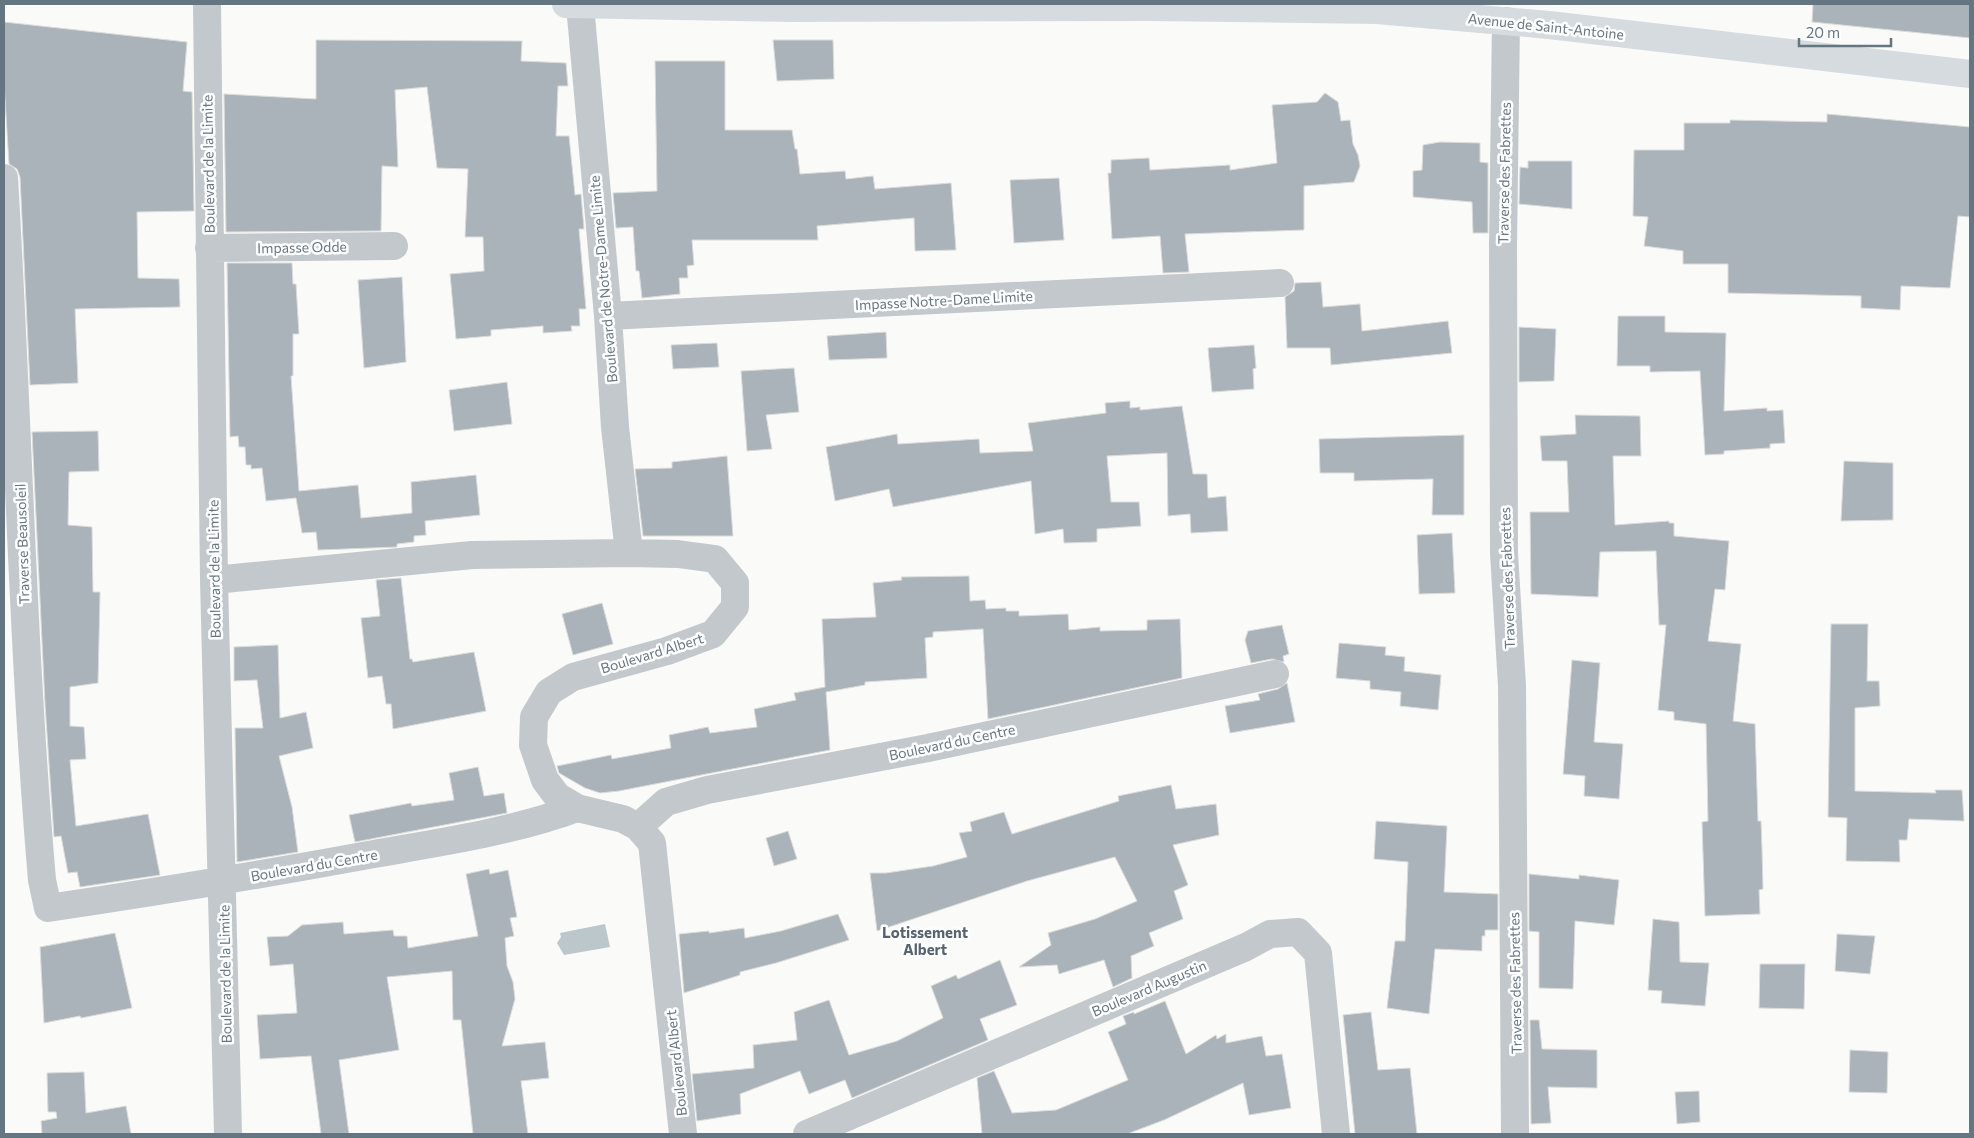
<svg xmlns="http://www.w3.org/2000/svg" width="1974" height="1138" font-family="Commissioner,sans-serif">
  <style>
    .water { fill: #bbc7cb }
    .building { fill: #aab3b9; stroke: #dcdcda }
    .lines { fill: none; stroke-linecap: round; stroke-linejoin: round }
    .minor { stroke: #c3c8cc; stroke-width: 28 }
    .secondary { stroke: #d6dbdf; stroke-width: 28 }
    .labels { text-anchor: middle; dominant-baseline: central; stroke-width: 5; stroke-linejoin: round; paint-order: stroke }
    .street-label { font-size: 14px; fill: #657683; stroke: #fff }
    .neighbourhood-label { font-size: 15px; font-weight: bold; fill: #57646e; stroke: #fff }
  </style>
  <rect width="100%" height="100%" fill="#fafaf8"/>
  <path class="water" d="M 605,924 L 610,947 L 564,955 L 557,943 L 561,937 L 560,933 Z"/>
  <path class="building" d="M 1813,4 L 1970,4 L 1970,38 L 1812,22 Z
    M 4,22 L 187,42 L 183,91 L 192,92 L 194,211 L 137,212 L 138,278 L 179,279 L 180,307 L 75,309 L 78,383 L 30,385 L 20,177 L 17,169 L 9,164 L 4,83 Z
    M 316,40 L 522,41 L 521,61 L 566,63 L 568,86 L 558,86 L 556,136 L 569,136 L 575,195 L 581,194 L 584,229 L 579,229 L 586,309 L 579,309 L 580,326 L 571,326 L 572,331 L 543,333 L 543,326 L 491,330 L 491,336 L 456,339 L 450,274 L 484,271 L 483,237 L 465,237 L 468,169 L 437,168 L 427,87 L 395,90 L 398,167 L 382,166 L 381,231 L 226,232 L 224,94 L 316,99 Z
    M 773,40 L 833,40 L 834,79 L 777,81 Z
    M 655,61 L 725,61 L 725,130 L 792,130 L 795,149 L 797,149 L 800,174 L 845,171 L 846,179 L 873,176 L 875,189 L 951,183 L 956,250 L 915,251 L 914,218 L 817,226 L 818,240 L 692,240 L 694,265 L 687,266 L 688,278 L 679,278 L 680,294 L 642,298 L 639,271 L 636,271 L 633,227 L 616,228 L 613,193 L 657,191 Z
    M 1325,93 L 1338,102 L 1341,121 L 1350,120 L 1353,144 L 1358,155 L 1360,166 L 1354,182 L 1304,186 L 1304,230 L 1185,234 L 1189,272 L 1163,273 L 1160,236 L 1112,239 L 1108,173 L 1111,173 L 1111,160 L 1149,158 L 1150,170 L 1230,165 L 1230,170 L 1277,163 L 1272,105 L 1317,102 Z
    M 1827,114 L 1970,127 L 1970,217 L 1958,216 L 1950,288 L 1901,286 L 1900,310 L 1861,308 L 1861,296 L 1728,293 L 1728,264 L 1683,264 L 1683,251 L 1644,246 L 1648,217 L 1633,216 L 1634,150 L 1684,150 L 1684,123 L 1730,123 L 1730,120 L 1827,122 Z
    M 1440,142 L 1480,143 L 1480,162 L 1488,163 L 1488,233 L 1473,233 L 1472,202 L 1413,197 L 1413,171 L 1422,170 L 1423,145 Z
    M 1528,161 L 1572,161 L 1572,209 L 1519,204 L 1520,167 L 1528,168 Z
    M 1059,178 L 1064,240 L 1014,243 L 1010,180 Z
    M 227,263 L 292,263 L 293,284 L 296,284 L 299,334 L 293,334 L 293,376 L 291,376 L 299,491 L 358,485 L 361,518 L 412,513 L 411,482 L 476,475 L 480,515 L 425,521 L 426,535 L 414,536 L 414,542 L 397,544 L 397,547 L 318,550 L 316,532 L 302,533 L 296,498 L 266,501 L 262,468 L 251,469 L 251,465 L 246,465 L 245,447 L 239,447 L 238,436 L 230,437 Z
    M 402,277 L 406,362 L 364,368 L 358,280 Z
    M 1321,282 L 1323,307 L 1360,304 L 1362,331 L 1448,321 L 1452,353 L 1331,365 L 1330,348 L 1287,348 L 1285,297 L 1294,291 L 1295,283 Z
    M 1618,316 L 1665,316 L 1665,332 L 1726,333 L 1724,411 L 1767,408 L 1767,411 L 1783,410 L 1785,443 L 1770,444 L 1770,448 L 1724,451 L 1724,454 L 1705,455 L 1700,371 L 1650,372 L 1650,366 L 1617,366 Z
    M 1519,327 L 1556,329 L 1554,381 L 1519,382 Z
    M 886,332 L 887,358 L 829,360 L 827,336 Z
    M 717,343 L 719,367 L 673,369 L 671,345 Z
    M 1254,345 L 1256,368 L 1253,369 L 1254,389 L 1212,392 L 1208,348 Z
    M 794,368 L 799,412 L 766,415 L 772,449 L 747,451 L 741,371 Z
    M 507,382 L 512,424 L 454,431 L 449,390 Z
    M 1130,401 L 1130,408 L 1140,407 L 1140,410 L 1182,406 L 1193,474 L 1207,474 L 1208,498 L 1226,496 L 1228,531 L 1191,533 L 1190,514 L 1168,516 L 1167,453 L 1107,456 L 1111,502 L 1139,502 L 1141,526 L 1097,529 L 1097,542 L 1064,543 L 1063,529 L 1035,534 L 1031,481 L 893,507 L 889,489 L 835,501 L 826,447 L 897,434 L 898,444 L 979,439 L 980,453 L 1033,451 L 1028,423 L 1106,413 L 1105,403 Z
    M 1575,415 L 1640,416 L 1641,456 L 1613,456 L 1615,525 L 1669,521 L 1669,523 L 1674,523 L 1674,536 L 1729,541 L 1725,590 L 1715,589 L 1708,641 L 1741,644 L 1733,721 L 1755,724 L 1758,821 L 1761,821 L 1762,849 L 1763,889 L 1759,890 L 1760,914 L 1705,916 L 1702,822 L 1708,821 L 1706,724 L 1674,720 L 1674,712 L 1658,710 L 1666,625 L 1659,625 L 1656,551 L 1600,552 L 1598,597 L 1531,594 L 1530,512 L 1569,512 L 1567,461 L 1542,461 L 1540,436 L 1576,434 Z
    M 98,431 L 99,471 L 69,472 L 68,525 L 92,527 L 93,592 L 100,592 L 100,595 L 98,683 L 70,687 L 70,726 L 84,727 L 86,759 L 70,760 L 76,826 L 148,814 L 160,875 L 80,887 L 77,872 L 68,873 L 61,836 L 54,837 L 45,704 L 32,432 Z
    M 1464,435 L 1464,515 L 1432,515 L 1433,479 L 1354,481 L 1354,473 L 1320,473 L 1319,439 Z
    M 727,456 L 733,536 L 643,536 L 635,469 L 672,468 L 672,462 Z
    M 1844,461 L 1893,463 L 1893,520 L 1841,521 Z
    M 1452,533 L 1455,593 L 1419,594 L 1417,535 Z
    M 969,576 L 970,601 L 985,600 L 986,609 L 1006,608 L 1006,611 L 1019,611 L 1019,616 L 1068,614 L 1069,630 L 1100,627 L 1100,631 L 1147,630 L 1147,620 L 1180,619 L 1182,678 L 988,719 L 983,629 L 933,632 L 933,637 L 925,638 L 927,678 L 865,682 L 865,685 L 826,692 L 830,750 L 619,791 L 600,793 L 585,788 L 559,773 L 557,766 L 611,755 L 612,759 L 671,748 L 669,735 L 708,727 L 710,733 L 757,727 L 754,709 L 796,700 L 794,693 L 825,687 L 822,619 L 876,617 L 873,583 L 902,580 L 901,577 Z
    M 401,578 L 410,659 L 412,659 L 413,662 L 474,652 L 486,711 L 393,729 L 391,704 L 386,704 L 382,676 L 368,678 L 361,618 L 380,616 L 376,580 Z
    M 602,603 L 613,644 L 573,655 L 562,614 Z
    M 1831,624 L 1868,624 L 1867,681 L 1879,681 L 1880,706 L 1855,708 L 1855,791 L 1936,793 L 1935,790 L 1962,790 L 1964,821 L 1909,819 L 1907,840 L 1899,840 L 1900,862 L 1846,861 L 1847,818 L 1828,817 Z
    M 1282,625 L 1289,654 L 1283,656 L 1284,662 L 1272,659 L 1251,663 L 1245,640 L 1248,631 Z
    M 1339,643 L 1386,647 L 1385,655 L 1405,657 L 1404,671 L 1441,675 L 1438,710 L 1400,706 L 1401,692 L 1370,689 L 1370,681 L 1336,678 Z
    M 278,645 L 280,718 L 306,712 L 313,748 L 279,756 L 292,807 L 298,852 L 237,862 L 235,728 L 263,728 L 257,680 L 234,681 L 234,647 Z
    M 1572,660 L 1600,663 L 1594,742 L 1623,744 L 1619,799 L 1584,796 L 1585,776 L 1563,774 Z
    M 1287,683 L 1295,722 L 1230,733 L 1225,706 L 1260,700 L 1258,694 L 1278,689 Z
    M 478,767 L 484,796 L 504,793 L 507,813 L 355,842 L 349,815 L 411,803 L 412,806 L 454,800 L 449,773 Z
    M 1171,785 L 1176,809 L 1216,804 L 1219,835 L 1173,845 L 1188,885 L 1174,891 L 1183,919 L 1149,933 L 1154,946 L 1131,956 L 1132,978 L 1113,987 L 1104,960 L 1059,974 L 1057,965 L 1019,967 L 1051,945 L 1048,933 L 1095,919 L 1137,901 L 1115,857 L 1027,881 L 877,931 L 870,873 L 886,873 L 933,866 L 967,857 L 959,833 L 972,831 L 970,822 L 1004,812 L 1012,834 L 1119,801 L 1118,796 Z
    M 1376,821 L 1447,826 L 1444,892 L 1498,894 L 1498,930 L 1485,930 L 1485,936 L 1482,936 L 1482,951 L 1435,949 L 1429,1014 L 1387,1008 L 1395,941 L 1405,941 L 1408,862 L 1374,859 Z
    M 788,831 L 797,859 L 774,866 L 766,838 Z
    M 489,869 L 490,874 L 508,870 L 517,917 L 510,918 L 514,936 L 505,938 L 507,966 L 513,982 L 515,999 L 502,1046 L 545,1042 L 549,1078 L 521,1081 L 528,1134 L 473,1134 L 461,1020 L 453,1020 L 452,971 L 387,977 L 399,1050 L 339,1060 L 349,1134 L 321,1134 L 311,1056 L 260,1059 L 257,1015 L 297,1013 L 293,964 L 270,966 L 267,937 L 288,936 L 302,925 L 343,922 L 344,934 L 393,930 L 394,936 L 407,936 L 408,948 L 478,936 L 466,874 Z
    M 1529,874 L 1579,879 L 1579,875 L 1619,880 L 1614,925 L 1575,921 L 1573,989 L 1539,988 L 1539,932 L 1529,931 Z
    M 838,914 L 849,940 L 776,963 L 740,972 L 740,975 L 684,993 L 679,934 L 709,931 L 709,933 L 744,928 L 745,938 L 781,931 Z
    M 1653,919 L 1679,922 L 1680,962 L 1709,963 L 1705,1006 L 1661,1003 L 1662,991 L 1648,990 Z
    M 115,933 L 132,1008 L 81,1018 L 80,1016 L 44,1023 L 40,947 Z
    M 1837,934 L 1875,936 L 1870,974 L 1835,971 Z
    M 1000,960 L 1017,1005 L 980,1019 L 988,1040 L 852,1098 L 845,1080 L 809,1094 L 800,1071 L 740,1094 L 741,1114 L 697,1121 L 692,1074 L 754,1068 L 753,1045 L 797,1040 L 794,1012 L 829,1000 L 849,1055 L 897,1041 L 943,1018 L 931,986 L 956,975 L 958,979 Z
    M 1760,964 L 1805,964 L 1804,1009 L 1759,1008 Z
    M 1165,1001 L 1186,1054 L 1216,1035 L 1217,1039 L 1226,1034 L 1226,1043 L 1262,1036 L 1266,1056 L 1282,1054 L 1291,1108 L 1249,1115 L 1243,1083 L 1164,1120 L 1127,1134 L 982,1134 L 977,1078 L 994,1071 L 1012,1113 L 1056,1110 L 1128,1080 L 1108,1032 L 1126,1024 L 1123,1016 L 1134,1012 L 1134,1014 Z
    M 1371,1012 L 1378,1070 L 1410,1068 L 1417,1134 L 1355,1134 L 1343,1015 Z
    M 1530,1020 L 1539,1020 L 1542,1049 L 1597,1050 L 1597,1088 L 1548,1087 L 1551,1123 L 1531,1124 Z
    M 1850,1050 L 1888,1052 L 1887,1093 L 1849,1092 Z
    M 84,1072 L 86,1113 L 126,1106 L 131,1134 L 42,1134 L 41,1121 L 57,1118 L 56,1112 L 48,1112 L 47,1073 Z
    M 1699,1091 L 1700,1122 L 1677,1124 L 1675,1092 Z"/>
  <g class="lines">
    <path class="minor" d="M 207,4 L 214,580 L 228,1134
      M 580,5 L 608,316 L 615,427 L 629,553
      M 1506,21 L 1503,246 L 1504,553 L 1512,686 L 1515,1134
      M 4,178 C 18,412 22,646 42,880 L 48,908 C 157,892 265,874 374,854 C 442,842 511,832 577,808
      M 209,248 L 394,246
      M 608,316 L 1280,283
      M 214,580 L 472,555 L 629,553 L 678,554 L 715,559 L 735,583 L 735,607 L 713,634 L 667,651 L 573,677 L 549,692 L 534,717 L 533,745 L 545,780 L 557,796 L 577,808 L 623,819 L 638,827 L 652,843 L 683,1134
      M 638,827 L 666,802 L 707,790 L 928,748 L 1275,674
      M 807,1134 L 1246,947 L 1270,934 L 1298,932 L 1318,953 L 1336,1134"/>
    <path class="secondary" d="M 566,4 L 790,8 L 1149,7 L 1377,10 L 1549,25 L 1970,74"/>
  </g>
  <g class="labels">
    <g class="street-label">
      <text transform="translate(1546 26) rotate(6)">Avenue de Saint-Antoine</text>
      <text transform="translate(208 164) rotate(-91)">Boulevard de la Limite</text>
      <text transform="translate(1504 173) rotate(-89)">Traverse des Fabrettes</text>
      <text transform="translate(302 247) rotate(-1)">Impasse Odde</text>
      <text transform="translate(603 279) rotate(-95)">Boulevard de Notre-Dame Limite</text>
      <text transform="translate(944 300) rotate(-3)">Impasse Notre-Dame Limite</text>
      <text transform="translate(22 544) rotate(-92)">Traverse Beausoleil</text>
      <text transform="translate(214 569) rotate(-91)">Boulevard de la Limite</text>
      <text transform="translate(1507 578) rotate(-92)">Traverse des Fabrettes</text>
      <text transform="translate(652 653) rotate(-17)">Boulevard Albert</text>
      <text transform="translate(952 742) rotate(-12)">Boulevard du Centre</text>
      <text transform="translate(314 865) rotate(-10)">Boulevard du Centre</text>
      <text transform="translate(225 974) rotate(-91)">Boulevard de la Limite</text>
      <text transform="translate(1515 983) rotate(-91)">Traverse des Fabrettes</text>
      <text transform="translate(1149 988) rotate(-23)">Boulevard Augustin</text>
      <text transform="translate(676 1063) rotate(-96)">Boulevard Albert</text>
    </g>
    <g class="neighbourhood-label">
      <text x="925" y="932">Lotissement<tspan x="925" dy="17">Albert</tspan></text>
    </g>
  </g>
  <rect width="1974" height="1138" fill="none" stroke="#657683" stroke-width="10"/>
  <path d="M1799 38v8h92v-8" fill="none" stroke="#657683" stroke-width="2.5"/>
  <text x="1806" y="38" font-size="15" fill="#657683" stroke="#ffffff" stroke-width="4" paint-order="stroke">20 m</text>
</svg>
